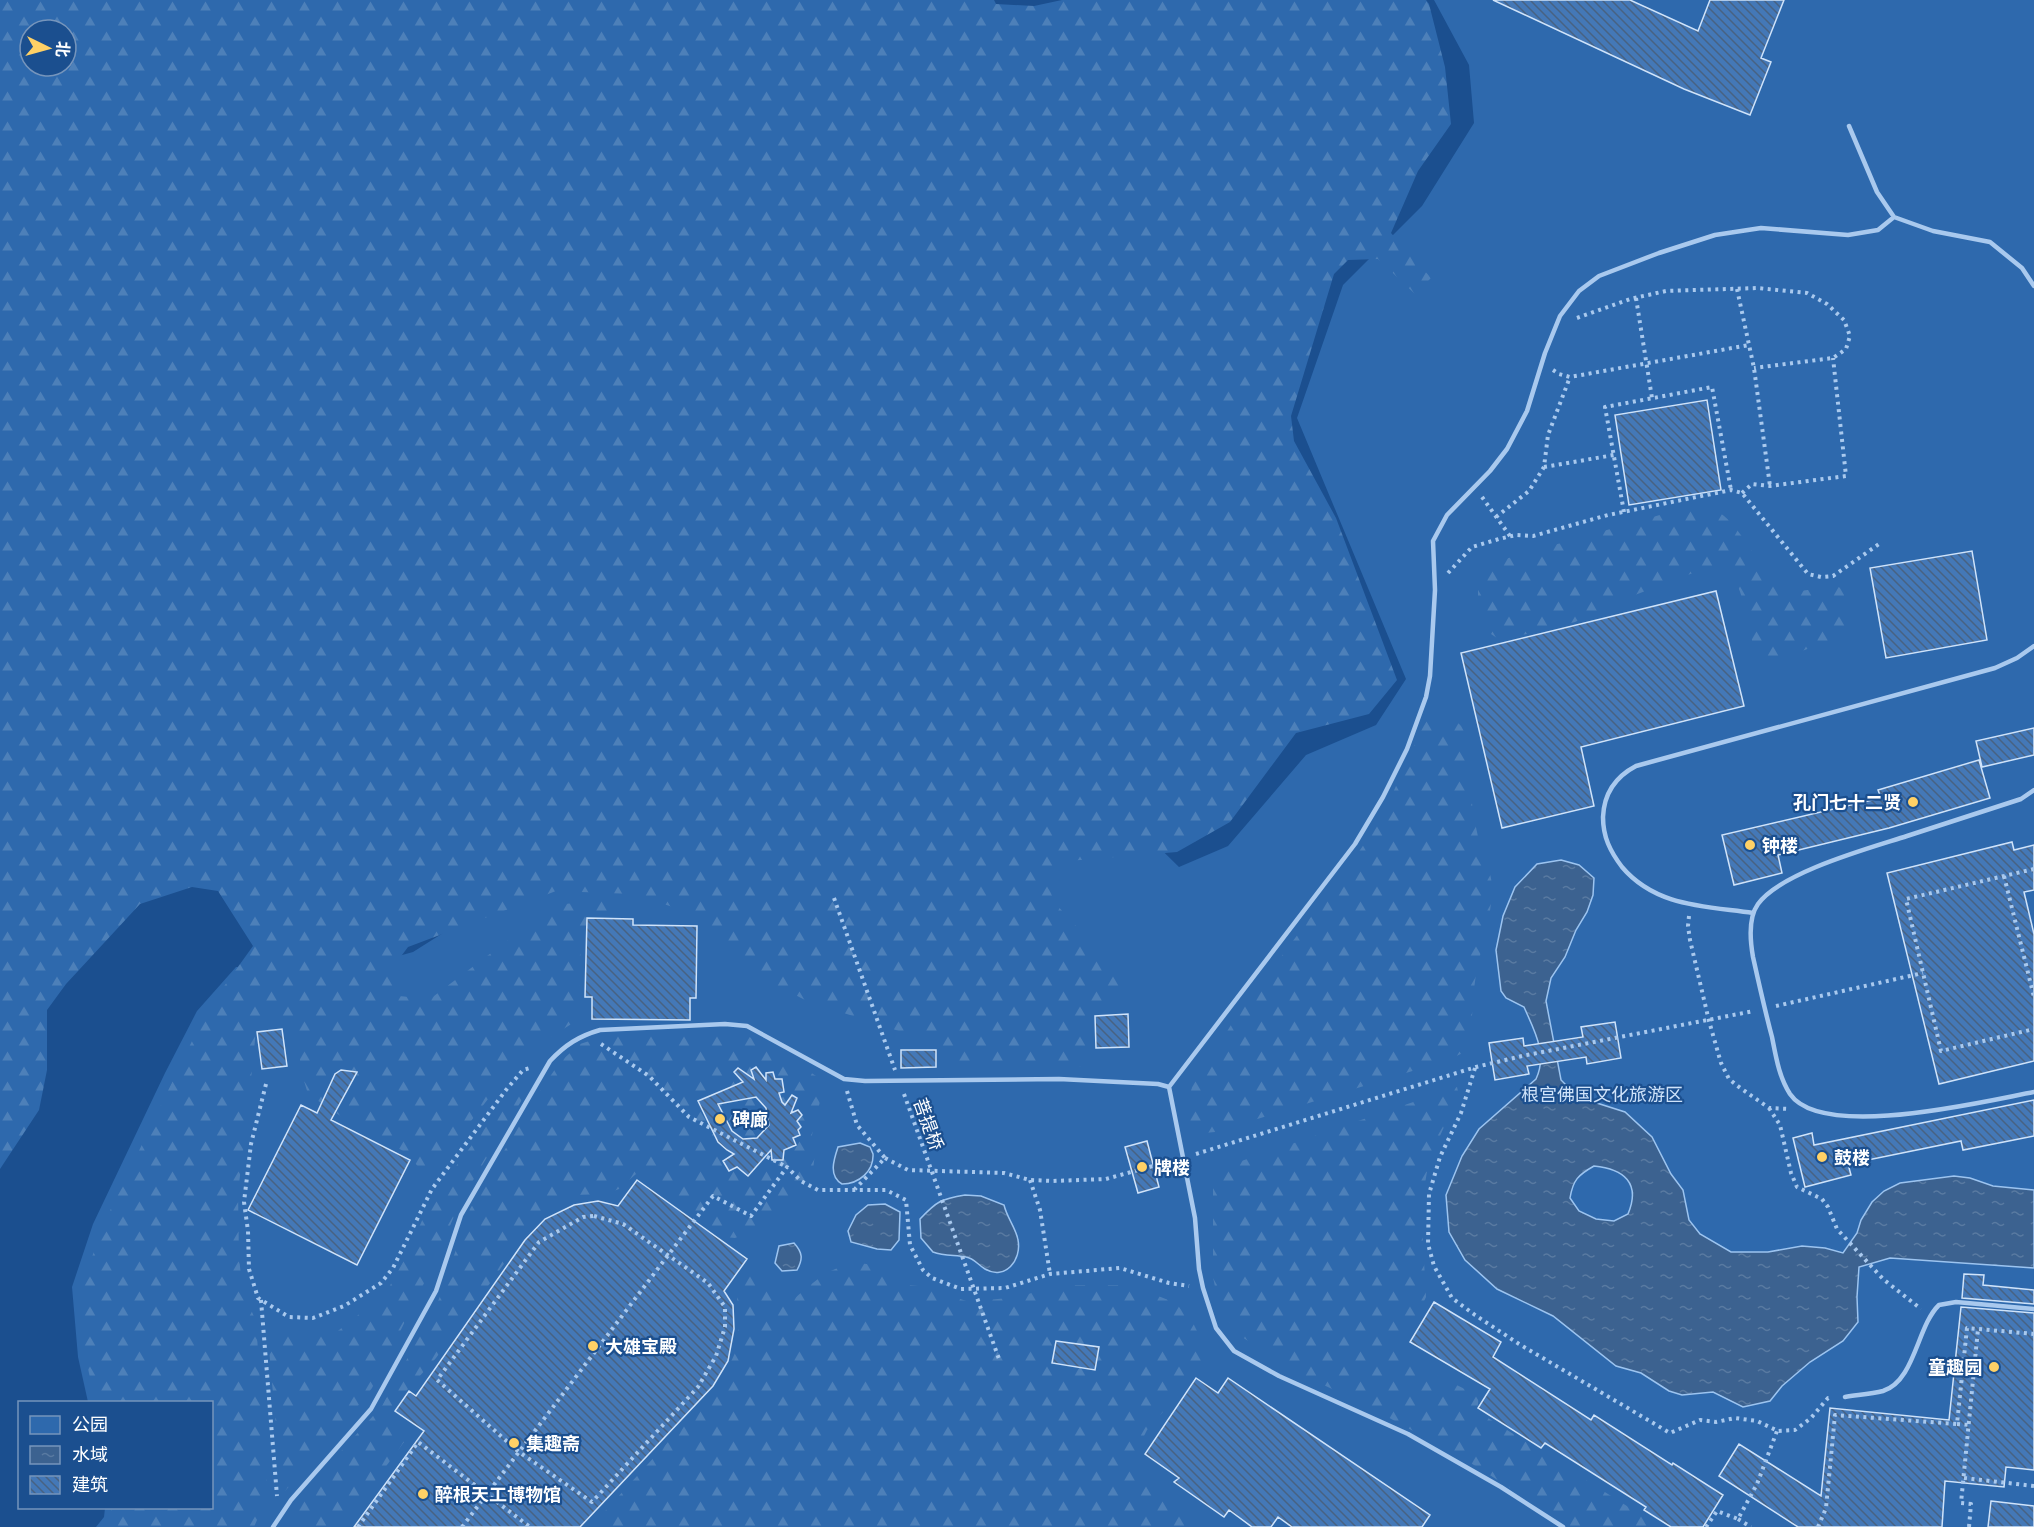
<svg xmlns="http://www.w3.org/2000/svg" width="2034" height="1527" font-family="Barlow,'Noto Sans SC',sans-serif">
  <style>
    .green { fill: #2e69ad }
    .forest { fill: url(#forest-firs); fill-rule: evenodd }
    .water { fill: url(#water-ripples); stroke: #9cc4f0; stroke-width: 1.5; fill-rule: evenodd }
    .building { fill: url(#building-back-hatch); stroke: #cfe3fa; stroke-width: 1.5; fill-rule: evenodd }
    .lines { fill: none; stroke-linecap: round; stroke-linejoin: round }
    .path { stroke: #a9c9ee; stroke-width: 4; stroke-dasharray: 3 4.5; stroke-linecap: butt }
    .lane { stroke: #a9c9ee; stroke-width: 4.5 }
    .poi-dot { fill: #ffd166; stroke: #1b4f8f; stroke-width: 2 }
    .labels { text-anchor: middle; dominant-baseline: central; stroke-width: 4.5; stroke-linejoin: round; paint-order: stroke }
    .poi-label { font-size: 18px; font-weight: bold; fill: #fff; stroke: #1b4f8f; text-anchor: start }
    .park-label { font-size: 18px; fill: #cfe3fa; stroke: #1b4f8f }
    .street-label { font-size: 18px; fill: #fff; stroke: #1b4f8f }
  </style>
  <defs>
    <pattern id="forest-firs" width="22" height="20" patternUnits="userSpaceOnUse" patternTransform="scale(1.5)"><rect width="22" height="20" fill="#2e69ad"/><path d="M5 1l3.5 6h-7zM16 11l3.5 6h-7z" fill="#4d80b9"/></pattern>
    <pattern id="water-ripples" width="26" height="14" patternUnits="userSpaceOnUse" patternTransform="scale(1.5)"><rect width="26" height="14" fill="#3c6290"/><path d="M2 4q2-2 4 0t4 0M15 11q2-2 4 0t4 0" fill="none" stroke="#597aa1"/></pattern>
    <pattern id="building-back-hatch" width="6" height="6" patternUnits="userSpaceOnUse" patternTransform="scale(1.5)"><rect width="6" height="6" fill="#4478b7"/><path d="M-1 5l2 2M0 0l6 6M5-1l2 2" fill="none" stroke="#486282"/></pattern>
  </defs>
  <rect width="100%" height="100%" fill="#1b4f8f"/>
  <path class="green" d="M 1434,0 L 2034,0 L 2034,1527 L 96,1527 L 104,1517 L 105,1508 L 212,1508 L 212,1402 L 88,1402 L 78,1357 L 72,1287 L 93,1224 L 165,1073 L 197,1011 L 236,967 L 373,963 L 413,952 L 560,859 L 1124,813 L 1179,867 L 1228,846 L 1306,755 L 1376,725 L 1406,679 L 1297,418 L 1343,285 L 1422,206 L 1474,123 L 1469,65 Z"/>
  <path class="forest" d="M 0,0 L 994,0 L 996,4 L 1034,6 L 1062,0 L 1426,0 L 1429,4 L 1445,67 L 1451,124 L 1418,171 L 1391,233 L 1431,278 L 1415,294 L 1378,259 L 1348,260 L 1334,274 L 1291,416 L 1294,441 L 1336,518 L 1397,680 L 1369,714 L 1296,733 L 1230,822 L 1177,852 L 1068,861 L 1048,883 L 1054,902 L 1118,972 L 1121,995 L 1111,1005 L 1094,1007 L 1090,1014 L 1091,1062 L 1081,1067 L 963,1062 L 949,1059 L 937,1039 L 905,1033 L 807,1001 L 764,979 L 738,950 L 685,911 L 633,894 L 556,891 L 408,947 L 387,975 L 399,996 L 430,999 L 555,905 L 603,900 L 610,905 L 607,914 L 581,930 L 579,1008 L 573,1023 L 536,1046 L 515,1064 L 444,1156 L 423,1172 L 405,1152 L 345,1119 L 308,1094 L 301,1071 L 298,1040 L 284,1018 L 267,1016 L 256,1030 L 245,1138 L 238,1191 L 239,1258 L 243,1292 L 256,1321 L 267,1487 L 263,1506 L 254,1527 L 106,1527 L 112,1508 L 212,1508 L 212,1402 L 95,1402 L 84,1349 L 80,1289 L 107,1217 L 207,1010 L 253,946 L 218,891 L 192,887 L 140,904 L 66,984 L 47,1010 L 47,1070 L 39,1110 L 0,1169 ZM 30,30 L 66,30 L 66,66 L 30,66 Z
    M 1688,507 C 1699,508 1711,507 1720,513 C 1740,526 1758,566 1776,582 C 1802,603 1823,578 1843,589 L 1850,626 L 1847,633 L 1770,664 L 1760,664 L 1756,659 C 1751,639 1744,590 1732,576 C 1723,567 1712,568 1701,570 L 1619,601 L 1575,622 L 1527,634 L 1497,638 L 1485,630 L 1478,615 L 1478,588 L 1483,572 L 1491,563 Z
    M 1440,718 C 1447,719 1456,719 1461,726 C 1469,738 1466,757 1468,771 C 1471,796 1474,824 1481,848 C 1486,863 1493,876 1492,892 C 1491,918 1481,948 1476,974 C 1472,1000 1473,1026 1467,1051 L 1448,1060 L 1215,1132 L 1204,1133 L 1191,1124 L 1189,1116 L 1191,1091 L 1195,1072 L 1209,1061 L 1234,1020 L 1354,859 L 1381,819 L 1396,786 L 1410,761 L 1413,749 L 1423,726 L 1428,719 Z
    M 710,1033 L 739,1033 L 770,1045 L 819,1078 L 822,1093 L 811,1139 L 815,1153 L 813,1170 L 798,1195 L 783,1202 L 769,1217 L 745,1234 L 735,1238 L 725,1237 L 643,1175 L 636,1174 L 619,1189 L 606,1194 L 574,1195 L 556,1205 L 532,1225 L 436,1358 L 390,1409 L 390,1414 L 407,1438 L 341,1527 L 296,1527 C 296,1507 295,1507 307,1489 L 382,1406 L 439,1299 L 470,1209 L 534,1100 L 560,1062 L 580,1044 L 608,1035 Z
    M 528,1074 L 534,1075 L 534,1080 L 461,1200 L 434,1263 L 372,1388 L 322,1452 L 282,1494 L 269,1349 L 270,1337 L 280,1332 L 308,1335 L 334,1334 L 386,1293 L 409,1250 L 432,1198 L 518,1084 Z
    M 1457,1087 L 1460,1100 L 1444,1127 L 1429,1160 L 1421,1207 L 1426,1297 L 1400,1351 L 1414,1364 L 1479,1396 L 1477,1411 L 1660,1527 L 1572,1527 L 1466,1460 L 1364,1404 L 1296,1372 L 1242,1337 L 1220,1311 L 1213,1277 L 1213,1183 L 1221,1168 Z
    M 860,1263 L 879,1266 L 894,1283 L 926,1287 L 969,1302 L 1017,1297 L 1061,1285 L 1130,1285 L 1176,1303 L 1194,1325 L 1206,1349 L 1205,1364 L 1147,1430 L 1136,1452 L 1139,1469 L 1188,1520 L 1197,1527 L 596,1527 L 606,1510 L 720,1385 L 736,1351 L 739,1322 L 737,1296 L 740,1283 L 748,1271 L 760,1271 C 770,1284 778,1296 795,1298 C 819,1278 828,1267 860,1263 Z"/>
  <path class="water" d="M 1561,860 L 1579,865 L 1594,878 L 1593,895 L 1587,912 L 1576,930 L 1565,957 L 1551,978 L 1546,1001 L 1561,1080 L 1578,1097 L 1625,1112 L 1652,1137 L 1671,1174 L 1683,1190 L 1689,1220 L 1700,1234 L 1731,1252 L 1768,1252 L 1802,1246 L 1825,1248 L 1843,1253 L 1857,1233 L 1861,1220 L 1872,1202 L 1884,1191 L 1900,1183 L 1954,1176 L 1970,1178 L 1993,1186 L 2034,1190 L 2034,1268 L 1890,1258 L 1859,1267 L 1857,1297 L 1858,1322 L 1843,1341 L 1810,1362 L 1782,1386 L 1770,1401 L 1743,1407 L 1713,1392 L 1682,1395 L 1669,1391 L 1641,1373 L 1616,1366 L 1553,1316 L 1497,1289 L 1465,1260 L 1449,1232 L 1446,1195 L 1462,1156 L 1479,1129 L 1536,1079 C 1548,1054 1534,1030 1524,1007 L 1506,998 L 1501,991 L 1496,950 L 1503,916 L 1515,887 L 1537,864 ZM 1594,1166 C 1624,1169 1641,1183 1628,1214 L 1614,1221 L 1596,1219 L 1579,1211 L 1570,1198 C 1573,1180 1578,1175 1594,1166 Z
    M 860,1143 L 870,1147 L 873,1154 C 874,1171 859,1184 842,1184 C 828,1176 834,1159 838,1147 Z
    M 965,1195 L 981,1196 L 1004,1205 C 1007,1218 1016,1228 1018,1240 C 1022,1260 1005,1281 985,1269 C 978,1265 974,1258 966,1257 C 954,1255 944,1256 933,1252 L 921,1238 L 920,1219 C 937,1201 941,1199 965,1195 Z
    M 885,1204 L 900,1212 L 899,1240 L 891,1250 L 877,1249 L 851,1242 L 848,1231 L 856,1215 L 868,1205 Z
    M 794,1243 C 803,1253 803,1259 797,1270 L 782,1271 L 775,1263 L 779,1246 Z"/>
  <path class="building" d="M 1493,0 L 1630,0 L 1698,31 L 1710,0 L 1784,0 L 1761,58 L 1771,62 L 1750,115 L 1684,89 Z
    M 1707,400 L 1721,490 L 1629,505 L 1615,415 Z
    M 1972,551 L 1987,640 L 1886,658 L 1870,568 Z
    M 1716,591 L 1744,706 L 1581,747 L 1594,806 L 1502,828 L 1461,653 Z
    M 2034,728 L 2034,755 L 1982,767 L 1976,741 Z
    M 1979,760 L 1990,798 L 1889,828 L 1778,855 L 1782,873 L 1734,885 L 1722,835 L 1881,798 L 1878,790 Z
    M 2012,842 L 2014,850 L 2034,845 L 2034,890 L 2024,892 L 2034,934 L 2034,1061 L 1939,1084 L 1887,873 Z
    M 587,918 L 633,919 L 633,925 L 697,926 L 696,998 L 690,998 L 690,1020 L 592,1019 L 592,997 L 585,997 Z
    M 1128,1014 L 1129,1047 L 1096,1048 L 1095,1016 Z
    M 1615,1022 L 1621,1058 L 1587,1064 L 1586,1057 L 1527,1066 L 1529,1074 L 1495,1080 L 1489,1043 L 1523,1038 L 1524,1046 L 1583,1037 L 1581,1027 Z
    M 282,1029 L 287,1066 L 262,1069 L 257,1032 Z
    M 901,1050 L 936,1050 L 936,1067 L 901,1068 Z
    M 756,1067 L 766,1080 L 766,1073 L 773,1072 L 775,1079 L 782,1079 L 784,1092 L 779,1093 L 782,1102 L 785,1105 L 792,1095 L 797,1098 L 791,1113 L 798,1110 L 802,1115 L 797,1121 L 801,1127 L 798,1130 L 800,1135 L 793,1138 L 796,1145 L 784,1150 L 783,1160 L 772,1160 L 771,1150 L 748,1176 L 737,1167 L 729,1171 L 723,1161 L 734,1154 L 727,1150 L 718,1142 L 698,1101 L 743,1082 L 734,1072 L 738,1068 L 754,1079 L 751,1070 ZM 756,1097 L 766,1108 L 769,1125 L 757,1138 L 743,1139 L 732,1131 L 718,1104 Z
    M 341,1070 L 357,1072 L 331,1120 L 410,1160 L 357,1265 L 248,1210 L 301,1105 L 317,1113 L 335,1074 Z
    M 2034,1100 L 2034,1136 L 1963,1150 L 1961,1141 L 1848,1164 L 1851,1175 L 1805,1187 L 1793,1138 L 1812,1133 L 1814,1145 Z
    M 1147,1141 L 1159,1187 L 1138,1193 L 1125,1147 Z
    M 637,1180 L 747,1259 L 724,1291 L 733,1305 L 734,1329 L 728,1361 L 713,1386 L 580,1527 L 354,1527 L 424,1431 L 395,1411 L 409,1391 L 416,1396 L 525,1240 L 545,1219 L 574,1205 L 598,1201 L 618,1206 Z
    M 1964,1274 L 1984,1275 L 1983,1285 L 2034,1290 L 2034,1304 L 1962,1298 Z
    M 1434,1302 L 1501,1342 L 1493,1357 L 1591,1420 L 1594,1415 L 1672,1465 L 1673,1463 L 1723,1495 L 1703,1527 L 1671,1527 L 1644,1510 L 1646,1507 L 1545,1443 L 1541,1448 L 1478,1408 L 1490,1389 L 1410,1342 Z
    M 1961,1307 L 2034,1313 L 2034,1470 L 2006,1467 L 2004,1487 L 1945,1481 L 1942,1527 L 1798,1527 L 1719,1476 L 1739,1444 L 1821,1496 L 1830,1408 L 1949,1420 Z
    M 1056,1341 L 1099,1347 L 1095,1370 L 1052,1363 Z
    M 1196,1378 L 1218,1393 L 1228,1378 L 1430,1515 L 1422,1527 L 1292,1527 L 1278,1517 L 1271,1527 L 1252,1527 L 1229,1510 L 1224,1517 L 1174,1482 L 1179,1478 L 1145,1454 Z
    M 1991,1501 L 2034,1506 L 2034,1527 L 1988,1527 Z"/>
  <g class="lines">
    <path class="path" d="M 1737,289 L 1754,368 L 1770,486
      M 1636,298 L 1652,398
      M 1577,318 L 1630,299 L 1666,291 L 1757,288 L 1807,293 L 1827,304 L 1844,320 L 1850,336 L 1846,349 L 1833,358 L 1754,368
      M 1553,370 L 1559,374 L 1570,377 L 1749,345
      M 1544,467 L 1614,455
      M 1742,493 L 1752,484 L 1770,486 L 1846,476 L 1833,358
      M 1482,497 L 1510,536
      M 1624,512 L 1605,407 L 1712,387 L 1731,490
      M 1496,517 L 1529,491 L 1544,467 L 1548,435 L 1570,377
      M 1448,573 L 1472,547 L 1499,539 L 1516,535 L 1533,536 L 1608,515 L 1731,490 L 1742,493 L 1808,574 L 1821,577 L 1833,576 L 1882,542
      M 2034,869 L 1906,899 L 1941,1051 L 2034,1029
      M 2004,876 L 2034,997
      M 834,898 L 895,1070
      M 1689,916 L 1688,926 L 1690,940 L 1709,1021 L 1721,1063 L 1729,1079 L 1739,1087 L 1769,1108 L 1789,1109
      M 1776,1006 L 1923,973
      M 601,1044 L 649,1076 L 689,1117 L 787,1167
      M 1475,1068 L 1461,1113 L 1440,1157 L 1429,1194 L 1428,1244 L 1434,1266 L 1452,1298 L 1475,1315 L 1519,1344 L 1670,1433 L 1700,1420 L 1716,1422 L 1735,1418 L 1757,1421 L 1778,1431 L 1795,1430 L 1811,1418 L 1828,1398 L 1832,1398
      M 266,1084 L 251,1144 L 244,1202 L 248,1231 L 249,1269 L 258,1298 L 289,1317 L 313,1318 L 344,1306 L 381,1283 L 393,1268 L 432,1189 L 506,1090 L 523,1070 L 530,1068
      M 847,1091 L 857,1125 L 885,1158 L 855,1189
      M 904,1094 L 999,1359
      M 1769,1108 L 1780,1125 L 1791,1173 L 1797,1187 L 1822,1199 L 1828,1207 L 1837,1229 L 1883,1279 L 1921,1309
      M 1196,1154 L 1476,1067 L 1522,1056 L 1754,1011
      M 885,1158 L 908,1170 L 1004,1173 L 1030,1180 L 1053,1181 L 1106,1179 L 1171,1161
      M 1030,1180 L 1040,1210 L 1050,1274
      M 594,1216 L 623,1224 L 708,1283 L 725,1307 L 725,1327 L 716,1356 L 698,1387 L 592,1502 L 519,1452 L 437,1380 L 539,1242 L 583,1217 Z
      M 261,1300 L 277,1496
      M 1957,1424 L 1969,1425
      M 1964,1478 L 2034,1486
      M 1738,1519 L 1751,1527
      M 358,1527 L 418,1442 L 530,1527
      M 462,1527 L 713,1196 L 751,1216 L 787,1167 L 801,1181 L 818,1190 L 886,1190 L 906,1200 L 910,1245 L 923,1270 L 932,1278 L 961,1289 L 1005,1288 L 1050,1274 L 1120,1268 L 1169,1283 L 1189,1286
      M 1706,1527 L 1717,1511 L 1738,1519 L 1757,1484 L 1777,1431
      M 1818,1527 L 1826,1508 L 1835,1415 L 1957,1424 L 1967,1328 L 2034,1334
      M 1969,1527 L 1971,1504 L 1961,1503 L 1978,1329"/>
    <path class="lane" d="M 1849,126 L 1877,192 L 1894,217 L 1933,231 L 1990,242 L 2022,268 L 2034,286
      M 2034,790 L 2021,799 C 1983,811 1945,824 1907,836 C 1870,848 1781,872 1758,904 C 1748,918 1750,940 1753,957 C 1759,984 1765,1011 1772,1037 C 1776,1057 1779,1077 1790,1094 C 1822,1141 1985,1101 2034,1092
      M 1753,913 C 1705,906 1656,907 1622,867 C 1610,851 1603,837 1603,817 C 1604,793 1615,777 1636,766 L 1995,668 L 2017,658 L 2034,646
      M 1169,1087 L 1355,844 L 1383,797 L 1407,749 L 1426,697 L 1430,676 L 1435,590 L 1433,541 L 1447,515 L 1490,471 L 1507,449 L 1527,411 L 1545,353 L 1560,316 L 1579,291 L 1599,276 L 1659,253 L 1715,235 L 1761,228 L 1848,235 L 1878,230 L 1894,217
      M 1169,1087 L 1195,1218 L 1199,1269 L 1203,1288 L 1216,1328 L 1234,1351 L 1279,1376 L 1408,1434 L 1501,1487 L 1563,1527
      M 1845,1397 C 1857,1395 1871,1394 1883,1391 C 1915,1381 1917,1326 1939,1305 L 1956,1302 L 2034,1309
      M 273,1527 L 291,1500 L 371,1409 L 436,1291 L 461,1215 L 550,1061 C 565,1045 579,1036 600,1030 L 725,1024 L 747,1026 L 844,1079 L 865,1081 L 1059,1079 L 1158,1084 L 1169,1087"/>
  </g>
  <g class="poi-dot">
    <circle cx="1913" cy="802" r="6"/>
    <circle cx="1750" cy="845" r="6"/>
    <circle cx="720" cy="1119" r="6"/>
    <circle cx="1822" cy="1157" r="6"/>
    <circle cx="1142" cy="1167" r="6"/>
    <circle cx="593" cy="1346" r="6"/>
    <circle cx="1994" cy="1367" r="6"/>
    <circle cx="514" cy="1443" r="6"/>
    <circle cx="423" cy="1494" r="6"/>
  </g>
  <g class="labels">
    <g class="poi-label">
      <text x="1901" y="802" text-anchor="end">孔门七十二贤</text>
      <text x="1762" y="845">钟楼</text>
      <text x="732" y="1119">碑廊</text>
      <text x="1834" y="1157">鼓楼</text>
      <text x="1154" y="1167">牌楼</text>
      <text x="605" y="1346">大雄宝殿</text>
      <text x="1982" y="1367" text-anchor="end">童趣园</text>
      <text x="526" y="1443">集趣斋</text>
      <text x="435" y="1494">醉根天工博物馆</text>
    </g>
    <g class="park-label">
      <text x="1602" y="1094">根宫佛国文化旅游区</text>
    </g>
    <g class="street-label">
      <text transform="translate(929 1124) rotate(70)">菩提桥</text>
    </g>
  </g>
  <rect x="18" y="1401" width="195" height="108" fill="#1b4f8f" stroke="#7695bc" stroke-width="1.5"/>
  <rect x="30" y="1416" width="30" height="18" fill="#2e69ad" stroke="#7695bc" stroke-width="1.5"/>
  <text x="72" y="1431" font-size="18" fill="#ffffff">公园</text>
  <rect x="30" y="1446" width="30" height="18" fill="url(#water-ripples)" stroke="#7695bc" stroke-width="1.5"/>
  <text x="72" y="1461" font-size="18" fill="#ffffff">水域</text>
  <rect x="30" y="1476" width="30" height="18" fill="url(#building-back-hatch)" stroke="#7695bc" stroke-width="1.5"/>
  <text x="72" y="1491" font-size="18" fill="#ffffff">建筑</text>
  <g transform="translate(48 48) rotate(95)"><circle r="28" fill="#1b4f8f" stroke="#7695bc" stroke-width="1.5"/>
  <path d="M0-4.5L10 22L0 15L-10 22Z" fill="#ffd166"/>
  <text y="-9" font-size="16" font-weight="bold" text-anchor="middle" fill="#ffffff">北</text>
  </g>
</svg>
